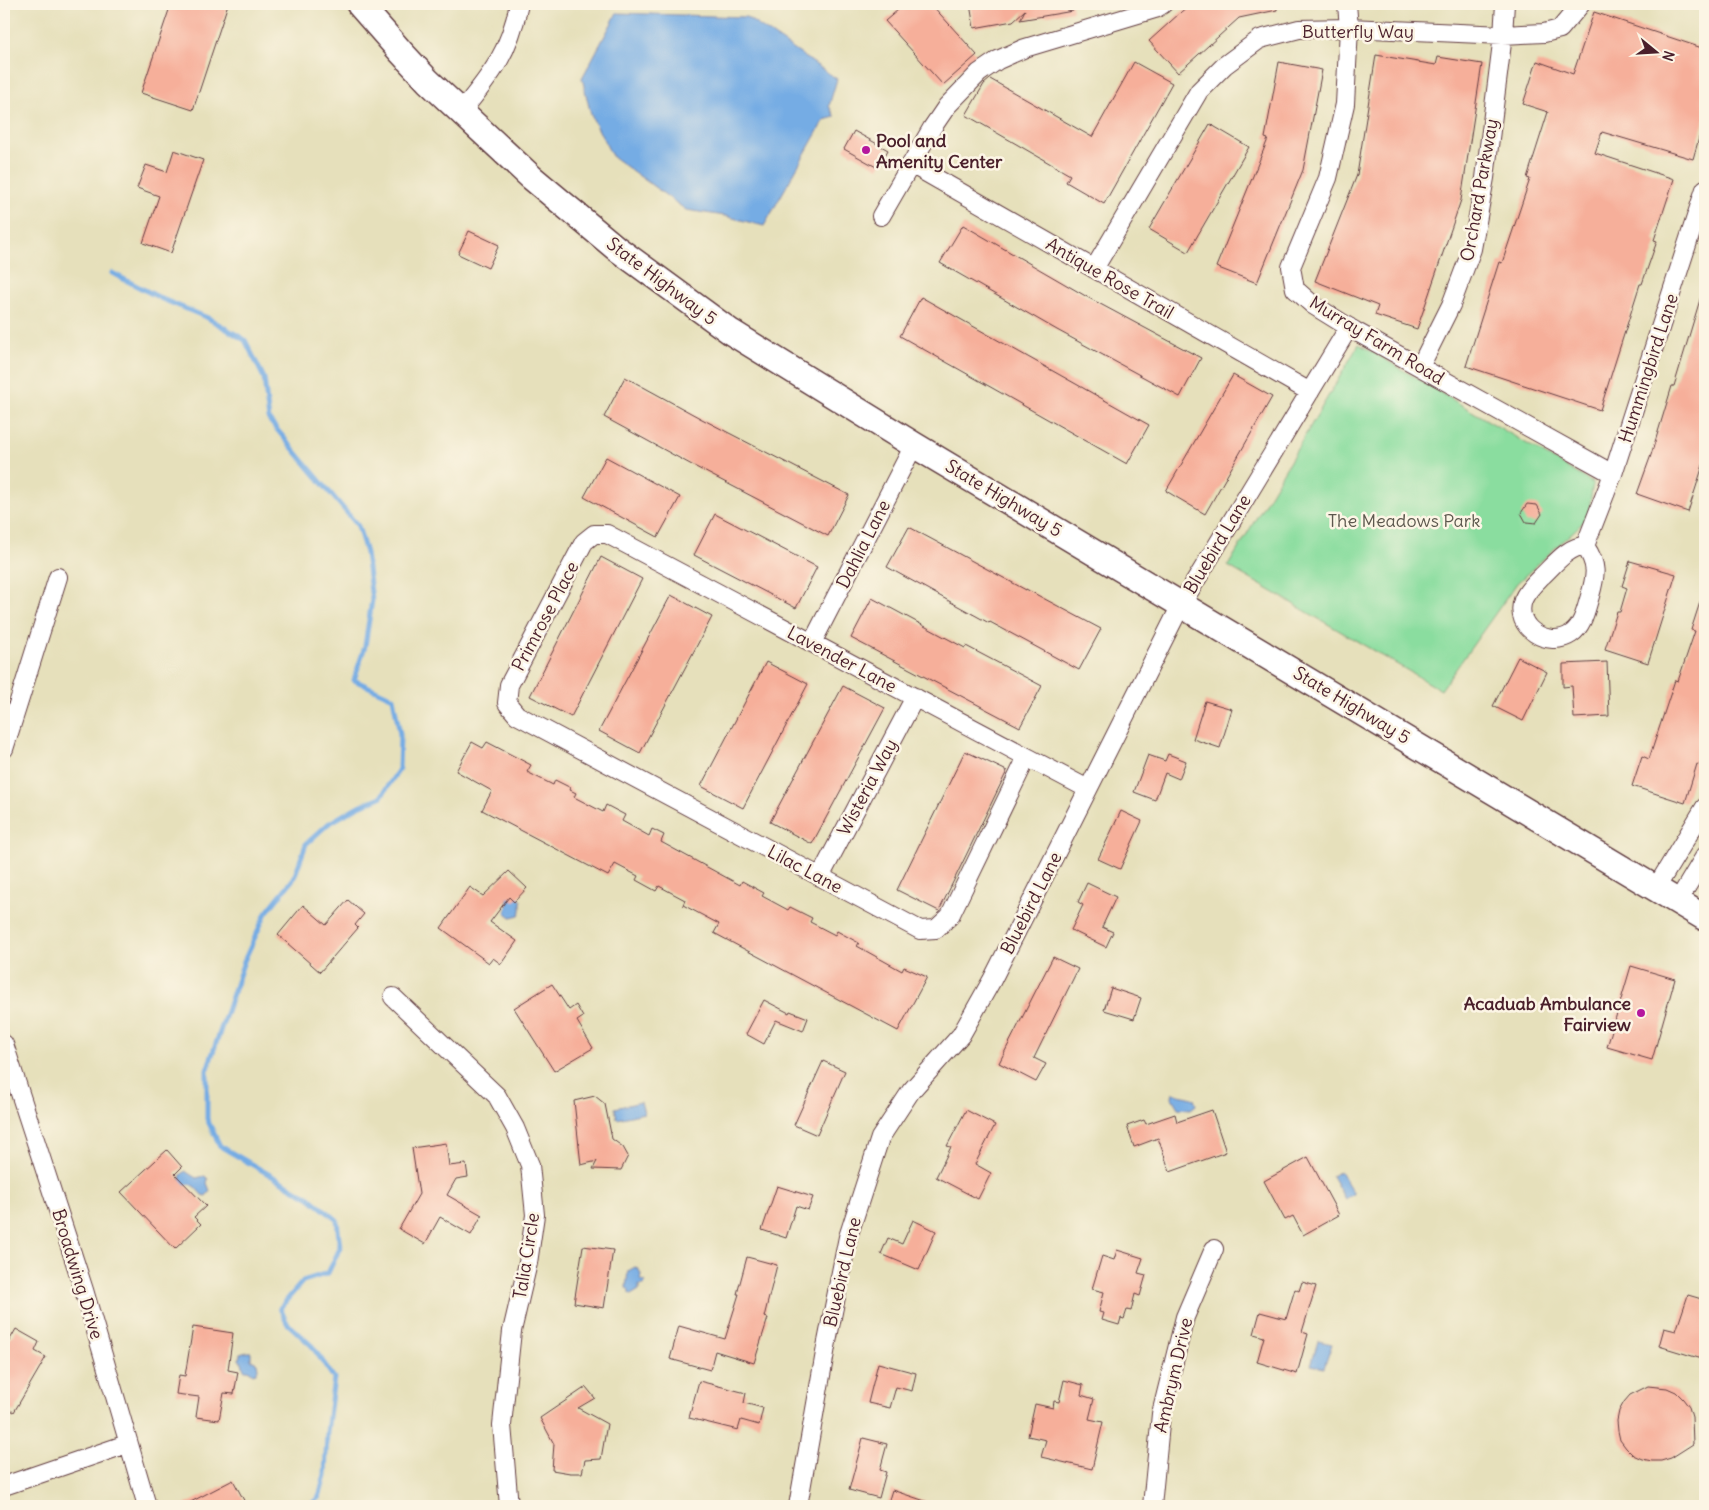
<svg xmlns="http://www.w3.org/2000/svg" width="1709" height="1510" font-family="Delius,sans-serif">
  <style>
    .green { fill: #8add9f; stroke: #6a7e65 }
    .water { fill: #75ace4; stroke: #606688 }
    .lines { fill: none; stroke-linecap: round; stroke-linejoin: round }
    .stream { stroke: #75ace4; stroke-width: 5 }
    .building { fill: #f6af9a }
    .street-casing { stroke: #613c41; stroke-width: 20 }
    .secondary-casing { stroke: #613c41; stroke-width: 28 }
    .street { stroke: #fff; stroke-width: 18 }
    .secondary { stroke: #fff; stroke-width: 25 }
    .poi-dot { fill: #b5179e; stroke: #fcf5e5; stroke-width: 2 }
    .labels { text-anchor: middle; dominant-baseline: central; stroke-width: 5; stroke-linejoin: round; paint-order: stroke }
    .street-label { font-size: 18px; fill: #4a1f2b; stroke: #fcf5e5 }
    .poi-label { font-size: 18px; font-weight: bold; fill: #4a1f2b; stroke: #fcf5e5; text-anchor: start }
    .park-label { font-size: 18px; fill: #5d584e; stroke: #fcf5e5 }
  </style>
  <rect width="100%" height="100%" fill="#fcf5e5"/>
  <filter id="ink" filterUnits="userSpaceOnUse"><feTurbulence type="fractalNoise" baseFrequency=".02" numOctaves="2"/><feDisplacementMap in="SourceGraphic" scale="10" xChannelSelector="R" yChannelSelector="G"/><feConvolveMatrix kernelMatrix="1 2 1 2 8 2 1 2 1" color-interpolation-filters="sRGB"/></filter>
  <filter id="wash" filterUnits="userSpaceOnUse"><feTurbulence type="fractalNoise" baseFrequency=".0096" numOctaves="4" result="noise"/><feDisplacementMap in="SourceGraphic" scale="20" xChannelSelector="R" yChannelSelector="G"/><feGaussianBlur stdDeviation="1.12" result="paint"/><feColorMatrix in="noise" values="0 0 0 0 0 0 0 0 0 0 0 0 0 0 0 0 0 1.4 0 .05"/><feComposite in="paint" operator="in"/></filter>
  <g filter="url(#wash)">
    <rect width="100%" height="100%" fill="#e6e0bb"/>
    <path class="green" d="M 1359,344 L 1593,483 L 1588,518 L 1517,583 L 1441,690 L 1228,566 Z"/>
    <path class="water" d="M 617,13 L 746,17 L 837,79 L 829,106 L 835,117 L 824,120 L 764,226 L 725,216 L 686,210 L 612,156 L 591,115 L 582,78 Z
      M 502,896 L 518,897 L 521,900 L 521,911 L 519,915 L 511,917 L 505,912 L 508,904 L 508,899 Z
      M 1173,1092 C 1179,1097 1187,1095 1194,1099 L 1196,1105 L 1191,1109 L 1178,1108 L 1172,1098 Z
      M 641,1102 L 644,1113 L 617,1119 L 615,1108 Z
      M 185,1171 L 196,1178 L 205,1176 L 208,1179 L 207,1183 L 210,1191 L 206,1196 L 202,1195 L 195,1187 L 190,1184 L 185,1185 L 180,1181 L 181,1175 Z
      M 1340,1171 L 1354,1194 L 1345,1199 L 1332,1176 Z
      M 635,1267 L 638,1268 L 641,1274 L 640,1280 L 646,1282 L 643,1285 L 639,1285 L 639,1290 L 631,1295 L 629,1294 L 629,1291 L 626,1288 L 628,1271 Z
      M 1318,1341 L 1332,1344 L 1324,1368 L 1311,1365 Z
      M 247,1352 L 251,1352 L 251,1360 L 257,1363 L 258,1369 L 256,1373 L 253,1374 L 248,1370 L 244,1370 L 242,1362 L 239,1360 L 240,1354 Z"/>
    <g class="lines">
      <path class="stream" d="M 112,273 L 162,299 L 208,318 L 245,340 L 264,378 L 269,420 L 358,526 L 366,553 L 372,600 L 365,646 L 354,680 L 393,698 L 400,734 L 399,769 L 381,797 L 357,807 L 328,824 L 306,844 L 294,878 L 266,913 L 244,961 L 207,1070 L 207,1119 L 220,1146 L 310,1198 L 337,1220 L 340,1248 L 328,1273 L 303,1281 L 280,1308 L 287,1323 L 312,1346 L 334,1378 L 327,1432 L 325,1475 L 319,1497 L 309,1506"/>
    </g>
    <g id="blocks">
      <path class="building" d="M 171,4 L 228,4 L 193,110 L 141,93 Z
        M 905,4 L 931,4 L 977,55 L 943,85 L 885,21 Z
        M 970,4 L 1072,4 L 1073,11 L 1020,20 L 1025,10 L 1013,21 L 974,28 Z
        M 1190,4 L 1277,4 L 1277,10 L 1239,18 L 1178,73 L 1149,41 Z
        M 1594,12 L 1705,49 L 1705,117 L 1693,159 L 1602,132 L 1595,153 L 1674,179 L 1654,240 L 1657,241 L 1642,284 L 1640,284 L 1600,410 L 1466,366 L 1499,262 L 1502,263 L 1530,179 L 1527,178 L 1548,112 L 1523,104 L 1537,61 L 1573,74 Z
        M 1376,55 L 1436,65 L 1438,57 L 1482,64 L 1461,200 L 1417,329 L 1375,315 L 1378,306 L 1315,281 L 1357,175 Z
        M 1134,62 L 1172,83 L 1104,204 L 1066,182 L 1070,175 L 966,115 L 984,84 L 990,79 L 1092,137 Z
        M 1279,62 L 1322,70 L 1303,170 L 1257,283 L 1216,267 L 1268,139 L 1265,138 Z
        M 1210,124 L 1249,147 L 1188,252 L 1149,229 Z
        M 854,131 L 888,150 L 878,168 L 844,149 Z
        M 174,150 L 203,160 L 171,253 L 143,243 L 159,196 L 137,188 L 146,165 L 167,172 Z
        M 963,225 L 1089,298 L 1201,358 L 1180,397 L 1057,330 L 940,263 Z
        M 469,231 L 499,245 L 488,268 L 458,254 Z
        M 1702,293 L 1705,293 L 1705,459 L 1688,512 L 1637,494 L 1651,455 L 1672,386 L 1674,386 Z
        M 921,297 L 1149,425 L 1127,464 L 900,336 Z
        M 1233,375 L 1272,397 L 1205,514 L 1166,491 Z
        M 625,377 L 700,418 L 849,495 L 828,536 L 692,465 L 604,417 Z
        M 606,457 L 680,497 L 658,537 L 584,497 Z
        M 1527,504 L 1537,505 L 1542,514 L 1536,523 L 1526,522 L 1521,513 Z
        M 715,514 L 817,567 L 796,608 L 694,555 Z
        M 909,527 L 1026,590 L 1026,589 L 1101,629 L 1079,670 L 990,622 L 989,623 L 887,567 Z
        M 601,557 L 642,579 L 571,717 L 530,696 Z
        M 1630,561 L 1676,574 L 1648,663 L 1605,649 L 1617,612 L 1620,612 L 1627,588 L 1622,586 Z
        M 1703,593 L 1705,594 L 1705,748 L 1700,765 L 1697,764 L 1685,803 L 1632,786 L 1642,756 L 1649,759 L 1675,680 L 1678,681 L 1695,631 L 1691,630 Z
        M 671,595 L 712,617 L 640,753 L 599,731 Z
        M 872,598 L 965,648 L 966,646 L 1042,686 L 1020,727 L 851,638 Z
        M 1518,657 L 1547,672 L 1523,721 L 1493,706 Z
        M 766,662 L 808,684 L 743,808 L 701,786 Z
        M 1607,662 L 1609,716 L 1574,718 L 1572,686 L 1563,687 L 1563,664 Z
        M 843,686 L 885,708 L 812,844 L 770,822 Z
        M 1205,701 L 1232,709 L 1220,748 L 1193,739 Z
        M 472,742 L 483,748 L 487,742 L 531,765 L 527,772 L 553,785 L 555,780 L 571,788 L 570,790 L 576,793 L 574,797 L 603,812 L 606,805 L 625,815 L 622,821 L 649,836 L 652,829 L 664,835 L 661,842 L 740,885 L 742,881 L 764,893 L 762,896 L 788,910 L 790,907 L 812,918 L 810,922 L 835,935 L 837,931 L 859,943 L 857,946 L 902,971 L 904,967 L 927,977 L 898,1031 L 714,933 L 719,924 L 683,905 L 685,900 L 659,886 L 656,891 L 636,880 L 638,876 L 615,864 L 608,876 L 482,810 L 492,791 L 456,771 Z
        M 965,751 L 1007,771 L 939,911 L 897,890 Z
        M 1168,754 L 1186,761 L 1179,779 L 1165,773 L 1155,800 L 1134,792 L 1148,755 L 1165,761 Z
        M 1121,811 L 1142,821 L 1120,869 L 1098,859 Z
        M 509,871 L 527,888 L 514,902 L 509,897 L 490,922 L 517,941 L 501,964 L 493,958 L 489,963 L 441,928 L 470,887 L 483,896 Z
        M 1087,883 L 1116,897 L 1102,927 L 1113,932 L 1106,947 L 1071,930 L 1083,905 L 1078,902 Z
        M 348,900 L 364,914 L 355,925 L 358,928 L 320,972 L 278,935 L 303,905 L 326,925 Z
        M 1053,957 L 1078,969 L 1034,1058 L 1046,1064 L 1036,1082 L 999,1063 Z
        M 1631,966 L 1675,979 L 1652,1060 L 1607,1047 Z
        M 552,984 L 569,1010 L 576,1005 L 583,1017 L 577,1021 L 593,1048 L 554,1071 L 514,1008 Z
        M 1111,988 L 1141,998 L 1134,1019 L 1104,1010 Z
        M 764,1000 L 789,1013 L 790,1011 L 808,1018 L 803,1031 L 776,1020 L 764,1044 L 746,1034 Z
        M 823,1061 L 845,1071 L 817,1135 L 794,1125 Z
        M 595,1096 L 605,1104 L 612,1139 L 623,1147 L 628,1156 L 621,1170 L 593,1169 L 597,1161 L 581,1165 L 574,1101 Z
        M 966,1110 L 995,1125 L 975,1164 L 991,1173 L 978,1199 L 936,1177 L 951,1147 L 947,1146 Z
        M 1212,1110 L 1226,1152 L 1170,1172 L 1158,1138 L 1134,1147 L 1127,1126 L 1144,1120 L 1146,1124 L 1175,1114 L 1177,1122 Z
        M 446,1143 L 449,1166 L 466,1164 L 468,1177 L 456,1179 L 447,1195 L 482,1215 L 471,1235 L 440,1217 L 425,1244 L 399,1229 L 419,1194 L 412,1148 Z
        M 167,1150 L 182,1167 L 175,1174 L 206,1206 L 194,1217 L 201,1224 L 175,1249 L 121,1192 Z
        M 1308,1157 L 1339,1215 L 1303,1235 L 1293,1216 L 1285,1220 L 1264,1181 Z
        M 777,1186 L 813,1197 L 808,1210 L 796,1206 L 786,1238 L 762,1230 Z
        M 913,1220 L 936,1231 L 919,1270 L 881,1254 L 888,1238 L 902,1244 Z
        M 583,1246 L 613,1250 L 604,1308 L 574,1303 Z
        M 1117,1250 L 1143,1258 L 1138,1273 L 1146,1275 L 1140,1296 L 1135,1294 L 1131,1311 L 1127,1310 L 1124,1319 L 1121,1318 L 1119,1325 L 1102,1320 L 1104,1313 L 1099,1312 L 1104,1292 L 1092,1289 L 1102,1256 L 1114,1260 Z
        M 747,1257 L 777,1265 L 764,1317 L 768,1318 L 754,1363 L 715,1351 L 710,1370 L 670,1359 L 679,1326 L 725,1339 L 739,1294 L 737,1294 Z
        M 1302,1282 L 1316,1286 L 1302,1332 L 1308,1334 L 1297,1374 L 1257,1362 L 1264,1337 L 1254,1334 L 1260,1312 L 1286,1319 L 1295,1289 L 1299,1291 Z
        M 1688,1295 L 1705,1300 L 1705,1348 L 1702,1359 L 1659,1346 L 1664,1328 L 1676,1331 Z
        M 193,1327 L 233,1333 L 228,1370 L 238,1372 L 234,1394 L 224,1393 L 219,1420 L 196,1417 L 199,1397 L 176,1394 L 179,1375 L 185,1376 Z
        M 16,1329 L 39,1342 L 35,1351 L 46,1357 L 14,1412 L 4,1406 L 4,1350 Z
        M 878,1363 L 916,1373 L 912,1391 L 896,1387 L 890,1408 L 868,1403 Z
        M 1064,1380 L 1083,1385 L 1081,1395 L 1094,1399 L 1089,1419 L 1103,1422 L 1092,1469 L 1041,1457 L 1046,1440 L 1028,1436 L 1035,1404 L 1053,1408 L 1054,1401 L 1059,1402 Z
        M 699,1381 L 746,1393 L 744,1403 L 763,1408 L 759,1425 L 741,1420 L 738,1430 L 689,1418 Z
        M 1648,1386 L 1667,1388 L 1676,1392 L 1683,1399 L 1689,1407 L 1692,1417 L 1693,1444 L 1671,1458 L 1661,1461 L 1652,1461 L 1642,1459 L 1633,1455 L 1626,1448 L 1620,1440 L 1618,1431 L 1617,1421 L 1619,1411 L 1624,1402 L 1630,1395 Z
        M 586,1387 L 595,1398 L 578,1408 L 607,1424 L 601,1459 L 585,1460 L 582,1473 L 570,1473 L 552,1470 L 554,1444 L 540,1418 Z
        M 863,1438 L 887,1444 L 880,1470 L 886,1472 L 879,1498 L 849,1490 Z
        M 233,1480 L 247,1506 L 183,1506 Z
        M 892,1490 L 934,1504 L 934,1506 L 887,1506 Z"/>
    </g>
  </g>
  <g filter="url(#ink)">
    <use href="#blocks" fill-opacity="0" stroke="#613c41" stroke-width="1"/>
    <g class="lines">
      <g class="street-casing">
        <path id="street" d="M 1347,4 L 1349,28 L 1345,104 L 1328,178 L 1291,267 L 1295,289 L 1313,305 L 1355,331 L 1613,474
          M 461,112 C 492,74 509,53 519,4
          M 911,164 L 1310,392
          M 881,216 L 932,128 L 947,106 L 979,73 L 998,60 L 1025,48 L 1155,9 L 1163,4
          M 1094,269 L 1199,91 L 1225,65 L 1260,39 L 1299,29 L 1349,28 L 1503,35 L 1544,33 L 1560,29 L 1581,4
          M 1420,367 L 1451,305 L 1472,249 L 1485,178 L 1503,35 L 1505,4
          M 1585,546 C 1598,565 1596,575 1590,596 C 1586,609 1583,626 1571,634 C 1549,649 1513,628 1523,600 C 1527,590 1535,583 1542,576 C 1554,565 1568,546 1585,546 L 1613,474 L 1705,189
          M 812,643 L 914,445
          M 4,749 L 58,577
          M 1027,757 L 950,916 L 936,929 L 920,930 L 517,715 L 507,703 L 509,685 L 584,542 L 594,534 L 607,534 L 1027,757 L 1088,789
          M 820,877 L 915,697
          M 1656,888 L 1705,807
          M 1678,901 L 1705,856
          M 393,997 L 497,1096 L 515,1128 L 530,1165 L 535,1215 L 528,1263 L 512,1331 L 502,1425 L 509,1506
          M 4,1044 L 84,1290 L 147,1506
          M 4,1486 L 127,1444
          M 798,1506 L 826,1347 L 848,1237 L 880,1138 L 911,1091 L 961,1035 L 992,980 L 1181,605 L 1349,327
          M 1152,1506 L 1161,1414 L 1185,1317 L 1214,1249"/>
      </g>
      <g class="secondary-casing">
        <path id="secondary" d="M 359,4 L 401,52 L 428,81 L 531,177 L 616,248 L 731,332 L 914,445 L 1705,918"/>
      </g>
      <use href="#street" class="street"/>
      <use href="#secondary" class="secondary"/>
    </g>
  </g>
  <g class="poi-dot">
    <circle cx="866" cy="150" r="5"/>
    <circle cx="1641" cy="1013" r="5"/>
  </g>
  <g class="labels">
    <g class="street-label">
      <text x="1358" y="31">Butterfly Way</text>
      <text transform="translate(1479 190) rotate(-80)">Orchard Parkway</text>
      <text transform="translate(1110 278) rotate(30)">Antique Rose Trail</text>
      <text transform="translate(662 281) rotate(37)">State Highway 5</text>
      <text transform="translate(1377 340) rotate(31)">Murray Farm Road</text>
      <text transform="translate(1648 368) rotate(-72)">Hummingbird Lane</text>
      <text transform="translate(1004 498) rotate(31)">State Highway 5</text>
      <text transform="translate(863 544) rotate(-63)">Dahlia Lane</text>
      <text transform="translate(1217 544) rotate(-59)">Bluebird Lane</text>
      <text transform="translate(545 616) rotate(-62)">Primrose Place</text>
      <text transform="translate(842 659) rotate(28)">Lavender Lane</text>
      <text transform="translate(1352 705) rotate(31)">State Highway 5</text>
      <text transform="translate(867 787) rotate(-62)">Wisteria Way</text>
      <text transform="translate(805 869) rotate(28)">Lilac Lane</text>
      <text transform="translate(1031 903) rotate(-63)">Bluebird Lane</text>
      <text transform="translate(526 1256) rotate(-81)">Talia Circle</text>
      <text transform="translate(842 1272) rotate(-77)">Bluebird Lane</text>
      <text transform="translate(78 1274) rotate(73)">Broadwing Drive</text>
      <text transform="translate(1173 1375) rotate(-77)">Ambrym Drive</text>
    </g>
    <g class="poi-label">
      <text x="876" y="140">Pool and<tspan x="876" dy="21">Amenity Center</tspan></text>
      <text x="1631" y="1003" text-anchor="end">Acaduab Ambulance<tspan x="1631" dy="21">Fairview</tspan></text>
    </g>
    <g class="park-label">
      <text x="1404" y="520">The Meadows Park</text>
    </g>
  </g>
  <rect width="1709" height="1510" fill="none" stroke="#fcf5e5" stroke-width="20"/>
  <g transform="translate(1656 52) rotate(108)" stroke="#fcf5e5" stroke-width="4" paint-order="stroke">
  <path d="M0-4L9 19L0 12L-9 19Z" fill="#4a1f2b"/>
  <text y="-8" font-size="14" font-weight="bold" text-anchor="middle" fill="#4a1f2b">N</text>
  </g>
</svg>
